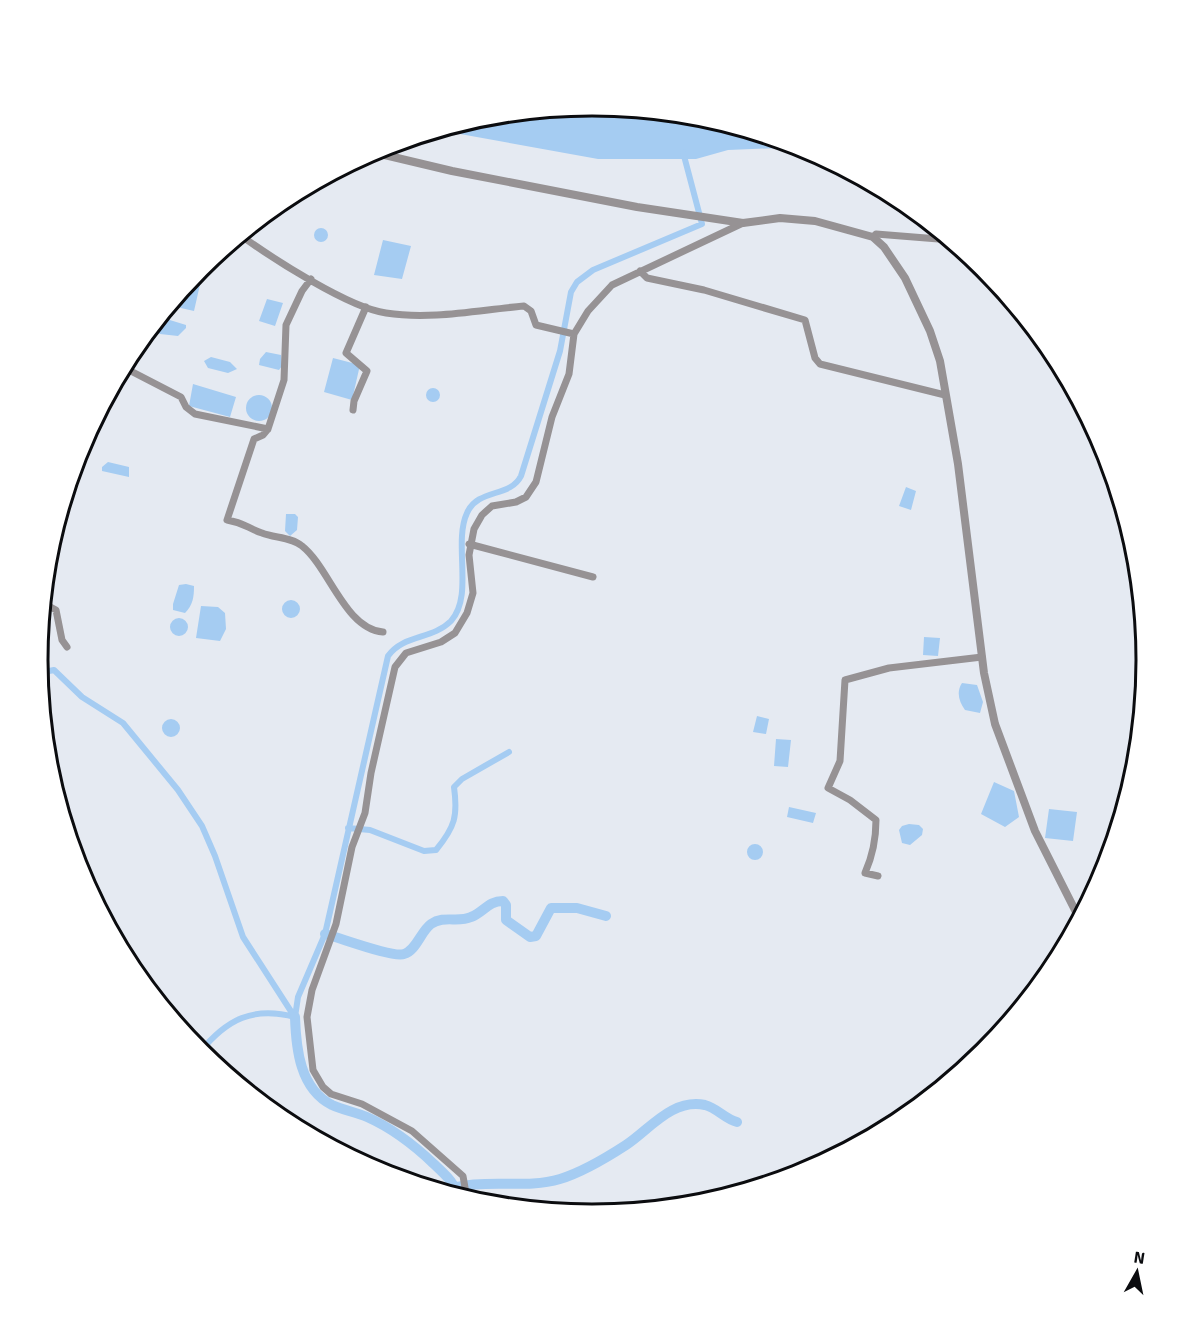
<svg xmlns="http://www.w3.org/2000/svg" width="1185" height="1320" font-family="Signika,sans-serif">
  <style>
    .water { fill: #a5ccf2 }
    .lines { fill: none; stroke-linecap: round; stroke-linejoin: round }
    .canal { stroke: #a5ccf2; stroke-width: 6 }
    .river { stroke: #a5ccf2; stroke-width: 10 }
    .minor { stroke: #969294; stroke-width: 7 }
    .tertiary { stroke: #969294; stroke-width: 8 }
    .rim { fill: none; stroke: #0b0c0f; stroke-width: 3 }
  </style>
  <rect width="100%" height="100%" fill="#e5eaf2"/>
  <path class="water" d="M 593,105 L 701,116 L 803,147 L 728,150 L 696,159 L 598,159 L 438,130 L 485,116 Z
    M314 235a7 7 0 1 1 14 0a7 7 0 1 1-14 0Z
    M 383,240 L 411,246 L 402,279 L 374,275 Z
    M 200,267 L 204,267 L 194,311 L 172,306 Z
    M 267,299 L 283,303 L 275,326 L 259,321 Z
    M 160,317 L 186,325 L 186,328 L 178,336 L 160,334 L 151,327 Z
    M 266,352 L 281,355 L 282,366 L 279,370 L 259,365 L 260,359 Z
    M 211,357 L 230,362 L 237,369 L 228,373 L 208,368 L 204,361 Z
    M 333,358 L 360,365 L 352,400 L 324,392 Z
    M 193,384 L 236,397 L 230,417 L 189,406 Z
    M426 395a7 7 0 1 1 14 0a7 7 0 1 1-14 0Z
    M246 408a13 13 0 1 1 26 0a13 13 0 1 1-26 0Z
    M 108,462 L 129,467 L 129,477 L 102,471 L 102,467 Z
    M 906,487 L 916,491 L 911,510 L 899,506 Z
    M 286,514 L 295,514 L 298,517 L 297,530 L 290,536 L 285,531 Z
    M 186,584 L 194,586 C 194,597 193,605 185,613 L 173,610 L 173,604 L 179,585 Z
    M282 609a9 9 0 1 1 18 0a9 9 0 1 1-18 0Z
    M 201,606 L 218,607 L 225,613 L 226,629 L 220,641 L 196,638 Z
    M170 627a9 9 0 1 1 18 0a9 9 0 1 1-18 0Z
    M 924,637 L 940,638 L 938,656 L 923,655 Z
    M 962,683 L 977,685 L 983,702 L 980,713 L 965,710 C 959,702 956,692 962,683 Z
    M 757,716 L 769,719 L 766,734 L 753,732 Z
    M162 728a9 9 0 1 1 18 0a9 9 0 1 1-18 0Z
    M 776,739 L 791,740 L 788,767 L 774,766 Z
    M 994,782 L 1014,791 L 1019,817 L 1005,827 L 981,814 Z
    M 789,807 L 816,813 L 813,823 L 787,817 Z
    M 1049,809 L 1077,812 L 1073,841 L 1045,838 Z
    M 909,824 L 919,825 L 923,829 L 922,835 L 910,845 L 902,843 L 899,830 L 902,826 Z
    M747 852a8 8 0 1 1 16 0a8 8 0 1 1-16 0Z"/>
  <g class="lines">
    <path class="canal" d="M 39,679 L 49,671 L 54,670 L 82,697 L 123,723 L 178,790 L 202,826 L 215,856 L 243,937 L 294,1016
      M 348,828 L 370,830 L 424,851 L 436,850 C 455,827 458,816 454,787 L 462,779 L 509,752
      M 200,1052 C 227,1019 253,1006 295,1017 L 298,997 L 325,934 L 388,656 C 404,634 432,640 451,621 C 474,596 453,543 467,513 C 478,488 510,498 521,476 L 560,351 L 571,292 L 577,282 L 593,270 L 702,224 L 683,152"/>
    <path class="river" d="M 325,934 C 341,938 393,958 404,954 C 416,951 421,931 431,924 C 444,915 458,923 471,917 C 484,912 488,901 503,901 L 506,905 L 506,920 L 530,937 L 536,936 L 551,908 L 577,908 L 606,916
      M 295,1017 C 296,1049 300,1089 332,1105 C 343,1110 355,1112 367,1117 C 392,1128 414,1145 434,1164 C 444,1174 455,1182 457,1196
      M 456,1187 C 491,1179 526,1189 560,1179 C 583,1172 606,1158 626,1145 C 649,1130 672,1098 705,1105 C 717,1108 725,1119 737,1122"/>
    <path class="minor" d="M 240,235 C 272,258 349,308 386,313 C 431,320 478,310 524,306 L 531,311 L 536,325 L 574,334
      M 873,237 L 876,234 L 951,240
      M 640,271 L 647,278 L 704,290 L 805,320 L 815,358 L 820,364 L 945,395
      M 311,279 L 302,291 L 286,325 L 284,380 L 268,429 L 263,435 L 254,439 L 227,520 C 245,523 247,528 262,533 C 274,538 292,537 302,546 C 329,567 345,629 383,632
      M 123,367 L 181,397 L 186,407 L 195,414 L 268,429
      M 353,410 L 354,401 L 367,371 L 346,353 L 366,307
      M 469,544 L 593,577
      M 43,603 L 56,610 L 62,640 L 67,647
      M 878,876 L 865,873 C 873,855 876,840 876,820 L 850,800 L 828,788 L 840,761 L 845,680 L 889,668 L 982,657
      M 467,1199 L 463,1176 L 412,1131 L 362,1104 L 331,1094 L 323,1087 L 313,1070 L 307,1017 L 312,990 L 336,924 L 352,847 L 365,813 L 371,773 L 395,667 L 406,653 L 441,642 L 455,633 L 467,613 L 473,593 L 469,555 L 474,529 L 482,515 L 492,506 L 516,502 L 526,497 L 536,482 L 552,417 L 569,374 L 574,334 L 588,311 L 612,285 L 743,223"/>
    <path class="tertiary" d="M 372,152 L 452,171 L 637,207 L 743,223 L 780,218 L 815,221 L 873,237 L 884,247 L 905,278 L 930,331 L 940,361 L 958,464 L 984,673 L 995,724 L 1035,831 L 1080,920"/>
  </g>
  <path d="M0 0H1185V1320H0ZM48 660a544 544 0 1 1 1088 0a544 544 0 1 1-1088 0Z" fill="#fff" fill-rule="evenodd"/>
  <path class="rim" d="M48 660a544 544 0 1 1 1088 0a544 544 0 1 1-1088 0Z"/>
  <g transform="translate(1137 1272) rotate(9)" stroke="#ffffff" stroke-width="4.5" paint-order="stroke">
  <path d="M0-4.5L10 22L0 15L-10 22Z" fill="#0b0c0f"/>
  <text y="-9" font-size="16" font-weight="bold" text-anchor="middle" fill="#0b0c0f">N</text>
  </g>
</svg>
